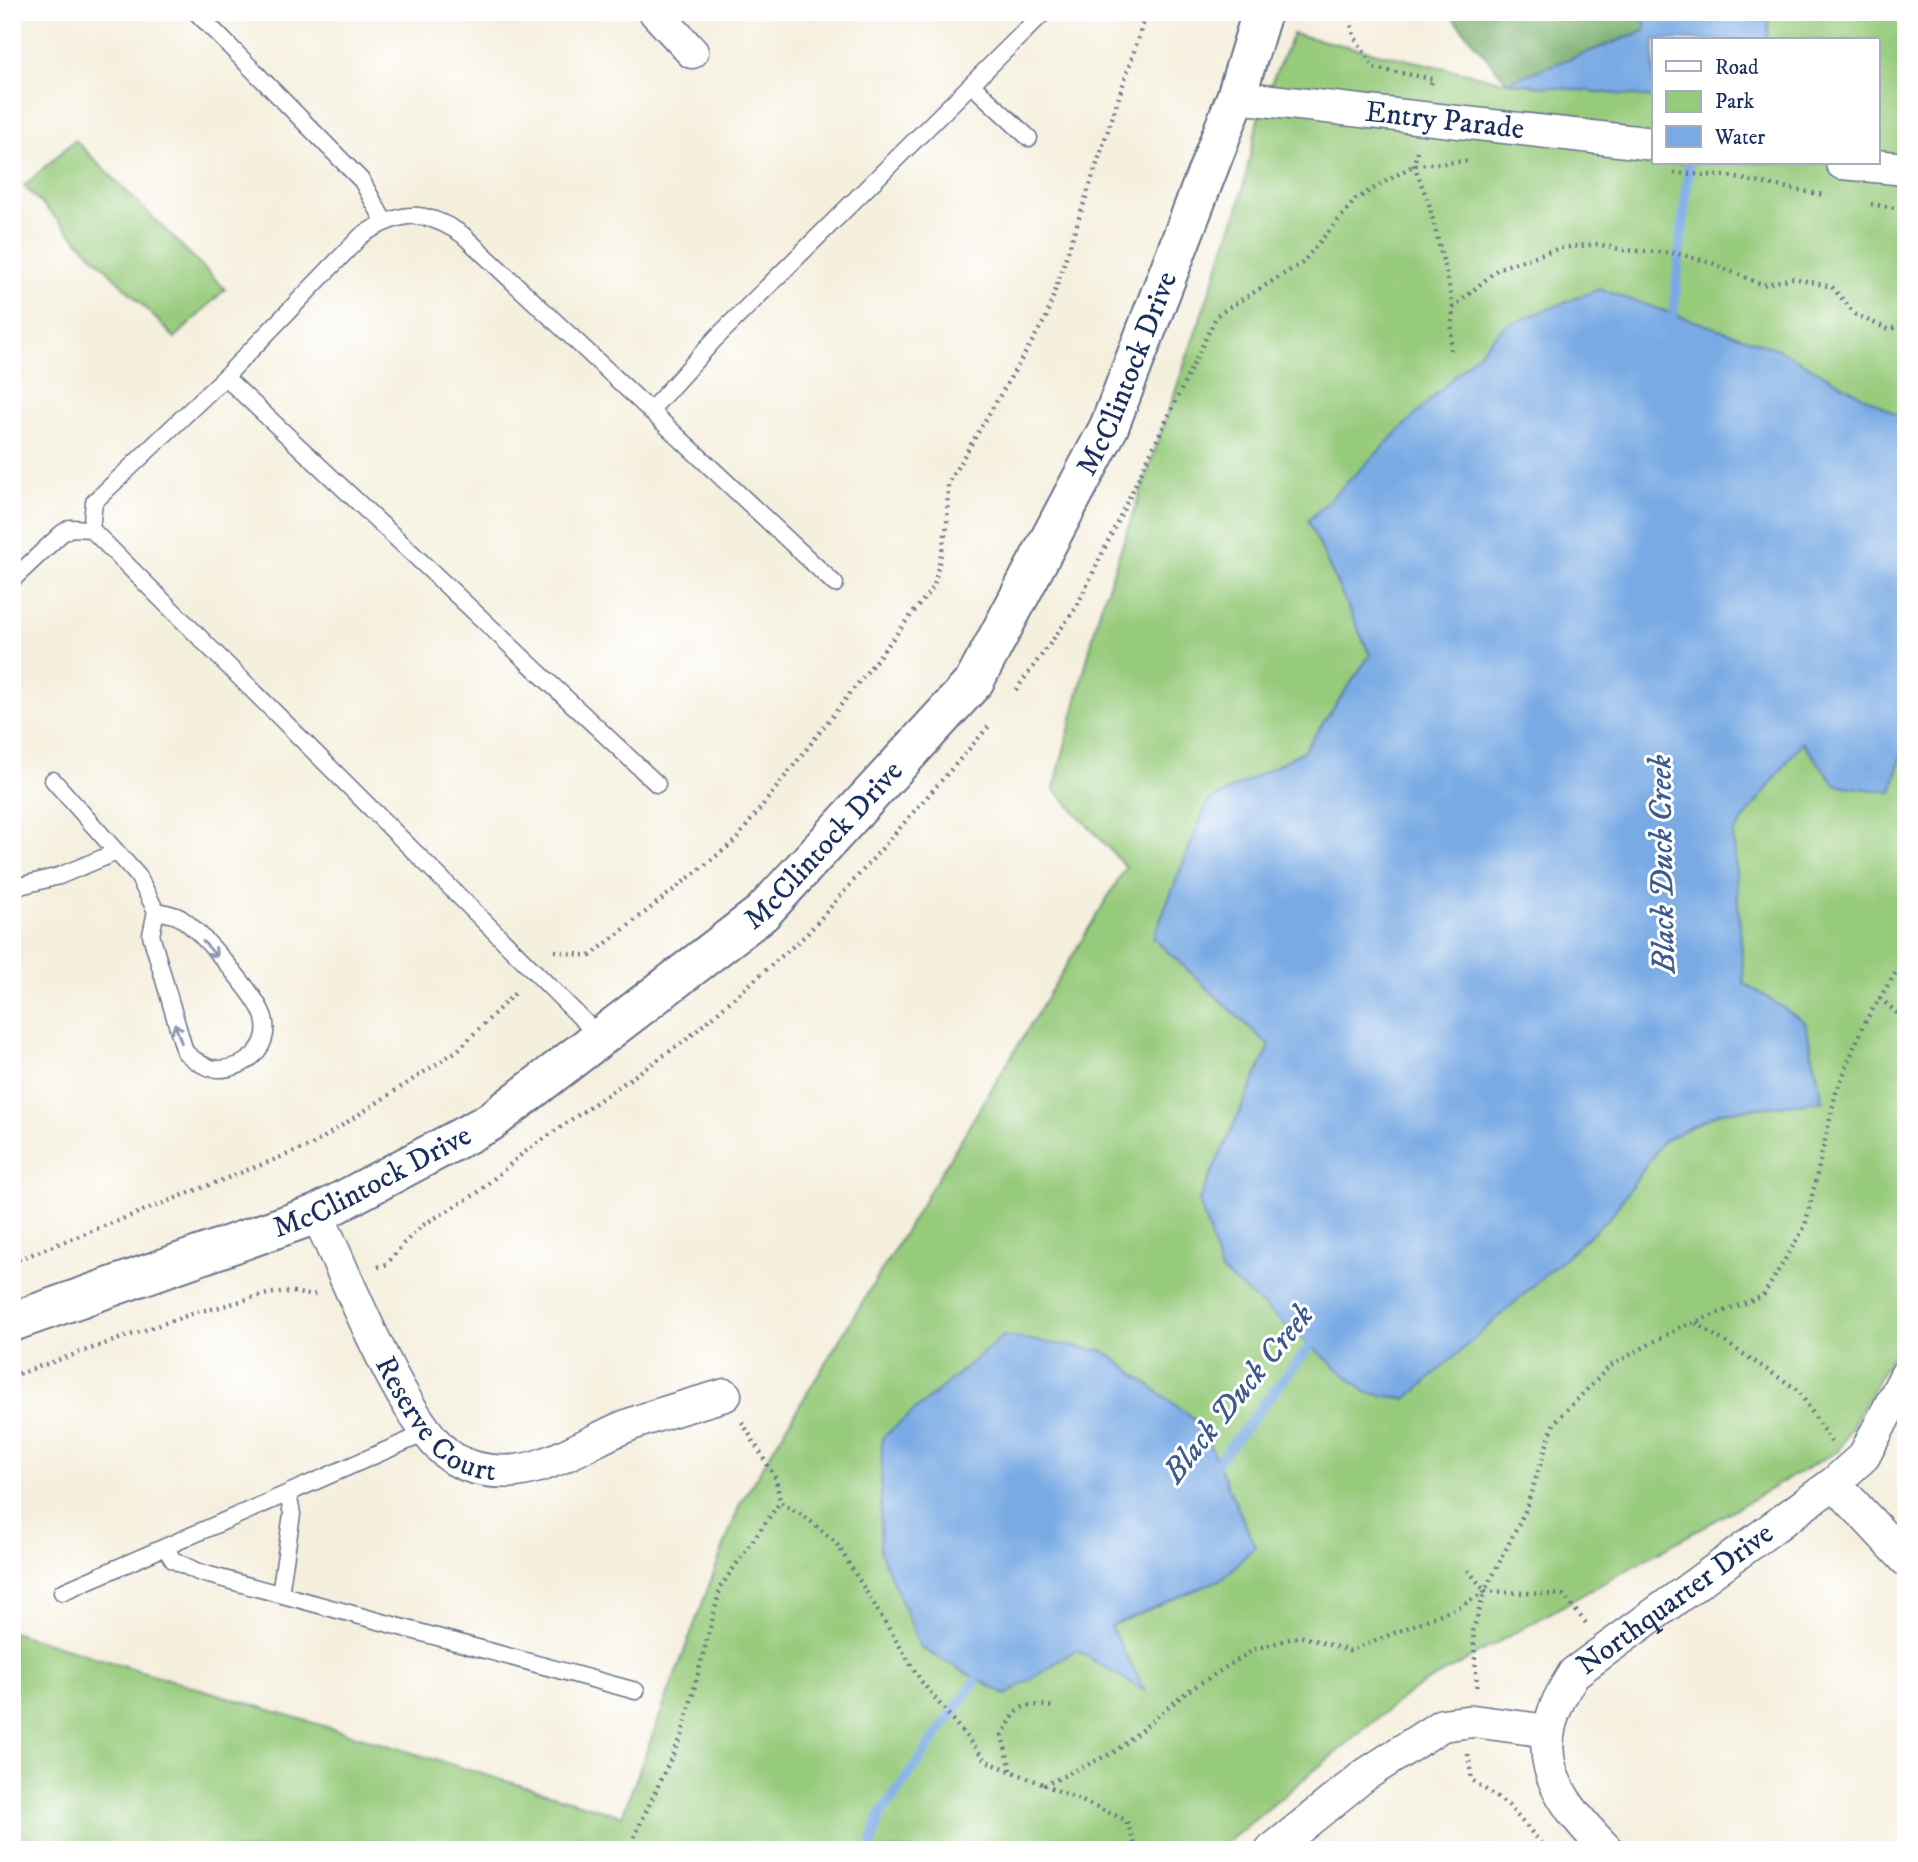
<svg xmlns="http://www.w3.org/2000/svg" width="1918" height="1862" font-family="'IM FELL DW Pica',serif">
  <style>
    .green { fill: #97cb7c; stroke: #597d6d; stroke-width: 2; fill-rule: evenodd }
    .forest { fill: #79af6c; stroke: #4a6f65; stroke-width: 2 }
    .water { fill: #79aae4; stroke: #4a6ca1; stroke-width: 2 }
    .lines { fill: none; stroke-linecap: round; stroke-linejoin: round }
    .stream { stroke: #79aae4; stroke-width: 10 }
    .service-casing { stroke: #67728a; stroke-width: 19 }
    .minor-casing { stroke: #67728a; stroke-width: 35 }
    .tertiary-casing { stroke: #67728a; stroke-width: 42 }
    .path { stroke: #67728a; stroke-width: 4.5; stroke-dasharray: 2 5; stroke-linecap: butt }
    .service { stroke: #fff; stroke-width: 16 }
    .minor { stroke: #fff; stroke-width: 32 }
    .tertiary { stroke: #fff; stroke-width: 38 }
    .oneway { stroke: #8d97ae }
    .labels { text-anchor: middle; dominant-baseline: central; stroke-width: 6; stroke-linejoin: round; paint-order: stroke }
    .street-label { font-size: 30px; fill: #1b2f5e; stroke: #fff }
    .water-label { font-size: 32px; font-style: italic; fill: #3c5a8d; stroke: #fff }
  </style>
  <rect width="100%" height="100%" fill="#fff"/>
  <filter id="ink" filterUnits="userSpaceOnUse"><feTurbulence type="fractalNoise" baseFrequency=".0143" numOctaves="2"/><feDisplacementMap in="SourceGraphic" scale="14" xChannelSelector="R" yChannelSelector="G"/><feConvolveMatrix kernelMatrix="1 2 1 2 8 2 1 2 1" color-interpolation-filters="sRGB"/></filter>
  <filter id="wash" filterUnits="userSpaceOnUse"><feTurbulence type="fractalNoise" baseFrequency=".00686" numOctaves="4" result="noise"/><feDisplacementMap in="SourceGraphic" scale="28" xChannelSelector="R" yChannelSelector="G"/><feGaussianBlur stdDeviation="1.57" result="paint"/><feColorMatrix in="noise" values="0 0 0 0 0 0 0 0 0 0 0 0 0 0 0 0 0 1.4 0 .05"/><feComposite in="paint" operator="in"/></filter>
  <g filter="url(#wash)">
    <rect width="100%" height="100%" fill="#f5efdd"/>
    <path class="green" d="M 1770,12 L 1906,12 L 1906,420 L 1778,349 L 1309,521 L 1370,655 L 1304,751 L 1208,802 L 1153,938 L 1270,1046 L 1199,1200 L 1610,1217 L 1663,1141 L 1720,1112 L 1823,1101 L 1805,1022 L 1744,983 L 1733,834 L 1802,742 L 1837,785 L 1892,792 L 1906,735 L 1906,1330 L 1838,1451 L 1408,1693 L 1218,1850 L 12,1850 L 12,1632 L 622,1816 L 740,1504 L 1126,867 L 1054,789 L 1099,613 L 1239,206 L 1261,106 L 1293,34 L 1507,82 L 1654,98 L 1654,163 L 1878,163 L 1878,40 L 1767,40 ZM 1104,1351 L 1200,1424 L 1255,1546 L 1224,1578 L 1109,1626 L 1144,1690 L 1076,1650 L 1005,1694 L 921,1648 Z
      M 75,140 L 225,289 L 175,338 L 24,186 Z"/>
    <path class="forest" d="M 1448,12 L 1644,12 L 1646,30 L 1507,82 Z"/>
    <path class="water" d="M 1644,12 L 1770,12 L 1767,40 L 1654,40 L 1654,98 L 1507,82 L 1645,31 Z
      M 1599,289 L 1778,349 L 1906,420 L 1906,735 L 1892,792 L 1836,785 L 1802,742 L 1733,834 L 1744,983 L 1805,1022 L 1823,1101 L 1720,1112 L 1663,1141 L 1610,1217 L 1407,1399 L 1367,1393 L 1221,1271 L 1199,1201 L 1270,1046 L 1153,938 L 1208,802 L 1304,751 L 1370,655 L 1308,521 L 1505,326 Z
      M 1003,1336 L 1104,1351 L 1200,1424 L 1255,1546 L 1224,1578 L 1110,1626 L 1145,1691 L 1076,1650 L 1006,1695 L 921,1648 L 880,1551 L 882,1438 Z"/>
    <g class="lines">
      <path class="stream" d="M 1672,326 L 1689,163
        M 1209,1473 L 1319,1335
        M 870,1850 L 879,1817 L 985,1667"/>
    </g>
  </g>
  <g filter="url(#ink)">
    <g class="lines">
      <g class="service-casing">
        <path id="service" d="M 196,12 L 362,181 L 384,221
          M 973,86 L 1029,138
          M 225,377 L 657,784
          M 650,411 L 715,339 L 1044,12
          M 91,529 L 94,502 L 225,377 L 362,235 C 402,210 424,209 463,235 L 835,584
          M 12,580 L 61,534 L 70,528 L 91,529 L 601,1038
          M 53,780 L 138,876 L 156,911 L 151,935 L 185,1052 C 194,1060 204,1068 217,1069 C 245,1070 272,1047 264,1018 C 259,997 201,932 182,919 C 176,914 164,913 156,911
          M 12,888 L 59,876 L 117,852
          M 165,1547 L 173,1560 L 198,1572 L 636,1691
          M 62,1592 L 428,1432
          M 280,1594 L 292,1514 L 288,1494"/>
      </g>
      <g class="minor-casing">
        <g id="minor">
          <path d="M 655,12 L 692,52"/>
          <path id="s1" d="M 1236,97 L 1654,144"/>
          <path d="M 1842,163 L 1906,169"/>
          <path id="s2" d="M 317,1214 C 345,1272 404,1428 454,1459 C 473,1470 494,1473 516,1471 C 552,1467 590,1441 624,1427 C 656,1414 692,1405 725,1395"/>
          <path d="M 1834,1483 L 1906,1560"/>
          <path d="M 1272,1850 L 1365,1775 L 1442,1725 L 1473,1721 L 1548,1731"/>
          <path id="s3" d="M 1607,1850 C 1548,1790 1525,1749 1574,1673 L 1834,1483 L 1864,1456 L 1906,1375"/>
        </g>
      </g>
      <g class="tertiary-casing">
        <g id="tertiary">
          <path id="s4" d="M 12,1322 L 317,1214 L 490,1122 L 762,913 L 974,682 L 1109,427 L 1236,97 L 1262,12"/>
        </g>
      </g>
      <path class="path" d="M 1348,12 L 1354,36 L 1374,68 L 1433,79 L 1431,84
        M 1417,151 L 1414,165 L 1429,204 L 1449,285 L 1453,308 L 1450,354
        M 1674,173 L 1726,176 L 1824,195
        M 1871,204 L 1906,210
        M 1453,308 L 1499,268 L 1560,248 L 1598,244 L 1624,250 L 1675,253 L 1712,263 L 1762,285 L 1793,278 L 1832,287 L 1856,315 L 1890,330 L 1903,323 L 1904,210
        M 1903,323 L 1906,334
        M 1905,385 L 1906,381
        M 1016,690 L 1076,608 L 1217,315 L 1302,263 L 1356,199 L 1414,165 L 1470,161
        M 555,951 L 590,956 L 734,842 L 934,586 L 947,526 L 948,483 L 1046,318 L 1147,12
        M 1880,998 L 1906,1021
        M 12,1262 L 312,1145 L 458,1050 L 518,990
        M 378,1267 L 387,1264 L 404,1243 L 423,1225 L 476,1194 L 522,1154 L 686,1040 L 807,934 L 990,725
        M 1696,1323 L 1798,1390 L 1831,1442
        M 12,1376 L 200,1311 C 230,1307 258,1292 288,1292 C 298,1291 306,1297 315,1294
        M 742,1422 L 776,1479 L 780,1502
        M 1468,1570 L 1485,1591
        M 1477,1687 L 1473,1631 L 1485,1591 L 1563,1595 L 1586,1623
        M 1468,1754 L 1472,1780 L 1509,1806 L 1547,1850
        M 1011,1770 L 1002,1735 C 1019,1706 1020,1702 1054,1707
        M 628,1850 L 682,1735 L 721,1586 L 780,1502 L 808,1519 L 837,1544 L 921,1681 L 986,1761 L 1045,1785
        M 1137,1850 L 1126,1820 L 1045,1785 L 1116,1751 L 1188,1691 L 1255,1649 L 1300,1636 L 1350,1651 L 1463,1605 L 1485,1591 L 1525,1511 L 1554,1423 L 1610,1366 L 1679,1328 L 1763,1296 L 1805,1226 L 1836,1093 L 1863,1025 L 1906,956"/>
      <use href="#service" class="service"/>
      <use href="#minor" class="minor"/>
      <use href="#tertiary" class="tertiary"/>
    </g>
    <defs><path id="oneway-shaft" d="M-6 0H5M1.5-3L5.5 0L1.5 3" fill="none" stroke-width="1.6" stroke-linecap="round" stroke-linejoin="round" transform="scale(1.75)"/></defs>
    <g class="oneway">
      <use href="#oneway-shaft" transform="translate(210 949) rotate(47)"/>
      <use href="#oneway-shaft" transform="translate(178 1033) rotate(-109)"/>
    </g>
  </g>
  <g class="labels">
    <g class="street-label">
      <text stroke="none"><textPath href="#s1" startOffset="210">Entry Parade</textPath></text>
      <text stroke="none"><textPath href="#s4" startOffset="1521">McClintock Drive</textPath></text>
      <text stroke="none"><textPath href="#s4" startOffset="954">McClintock Drive</textPath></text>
      <text stroke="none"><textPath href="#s4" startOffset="387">McClintock Drive</textPath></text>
      <text stroke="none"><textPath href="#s2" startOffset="243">Reserve Court</textPath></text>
      <text stroke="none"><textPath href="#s3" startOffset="327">Northquarter Drive</textPath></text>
    </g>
    <g class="water-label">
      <text transform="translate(1663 864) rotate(-91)">Black Duck Creek</text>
      <text transform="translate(1239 1394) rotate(-51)">Black Duck Creek</text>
    </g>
  </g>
  <rect width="1918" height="1862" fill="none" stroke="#fff" stroke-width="42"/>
  <rect x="1652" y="38" width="228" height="126" fill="#ffffff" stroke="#a4acbf" stroke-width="2"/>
  <rect x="1666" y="61" width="35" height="10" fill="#ffffff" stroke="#a4acbf" stroke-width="2"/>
  <text x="1715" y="74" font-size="21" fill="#1b2f5e">Road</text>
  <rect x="1666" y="91" width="35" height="21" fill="#97cb7c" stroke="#a4acbf" stroke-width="2"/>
  <text x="1715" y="108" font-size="21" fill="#1b2f5e">Park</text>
  <rect x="1666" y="126" width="35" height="21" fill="#79aae4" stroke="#a4acbf" stroke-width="2"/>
  <text x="1715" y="144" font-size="21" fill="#1b2f5e">Water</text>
</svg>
